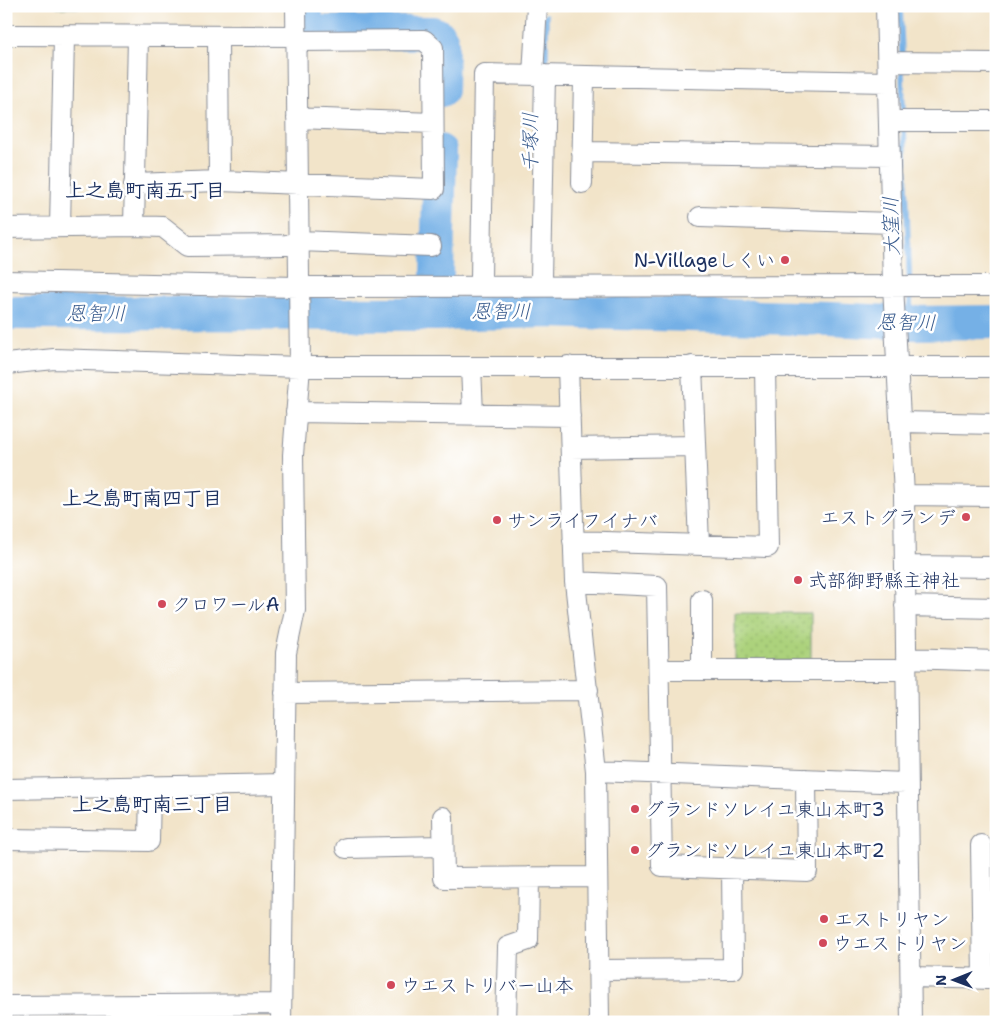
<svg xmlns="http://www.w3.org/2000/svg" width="1002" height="1028" font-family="'Shantell Sans','Klee One',sans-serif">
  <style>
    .park { fill: url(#park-dots); stroke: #64806d }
    .pitch { fill: #acd27c; stroke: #64806d }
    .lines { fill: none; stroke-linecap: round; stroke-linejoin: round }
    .stream { stroke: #74b0e6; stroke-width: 5.5 }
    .river { stroke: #74b0e6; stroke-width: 34 }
    .minor-casing { stroke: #868a94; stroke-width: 22 }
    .minor { stroke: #fff; stroke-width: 20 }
    .poi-dot { fill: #d1495b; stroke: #fff; stroke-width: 2 }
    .labels { text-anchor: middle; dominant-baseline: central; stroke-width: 5; stroke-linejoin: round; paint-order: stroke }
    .poi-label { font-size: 19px; fill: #1b2f5e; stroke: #fff; text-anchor: start }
    .water-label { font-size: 20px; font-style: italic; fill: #3a5c8e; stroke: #fff }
    .neighbourhood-label { font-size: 20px; font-weight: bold; fill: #1b2f5e; stroke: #fff }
  </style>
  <defs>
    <pattern id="park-dots" width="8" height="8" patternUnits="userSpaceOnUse" patternTransform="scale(1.25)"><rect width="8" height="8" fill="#acd27c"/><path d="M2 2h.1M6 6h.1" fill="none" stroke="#93b56e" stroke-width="1.8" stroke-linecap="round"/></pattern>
  </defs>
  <rect width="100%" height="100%" fill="#fff"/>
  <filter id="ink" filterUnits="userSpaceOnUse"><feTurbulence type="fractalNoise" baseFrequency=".02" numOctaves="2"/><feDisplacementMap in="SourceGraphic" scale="10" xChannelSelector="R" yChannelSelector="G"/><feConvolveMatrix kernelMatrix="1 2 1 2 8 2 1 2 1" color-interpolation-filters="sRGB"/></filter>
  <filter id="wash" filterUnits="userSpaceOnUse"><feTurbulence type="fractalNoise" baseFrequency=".0096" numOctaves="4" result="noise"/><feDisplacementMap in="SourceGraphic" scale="20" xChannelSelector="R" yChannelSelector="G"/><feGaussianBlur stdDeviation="1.12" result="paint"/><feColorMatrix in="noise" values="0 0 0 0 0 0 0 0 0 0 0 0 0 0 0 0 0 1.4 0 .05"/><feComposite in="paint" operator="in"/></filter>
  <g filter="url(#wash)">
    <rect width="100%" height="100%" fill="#f2e4c9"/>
    <path class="park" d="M 735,613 L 811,613 L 811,661 L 735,661 Z"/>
    <path class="pitch" d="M 57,6 L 234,6 L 57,8 Z"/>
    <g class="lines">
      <path class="stream" d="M 900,6 L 902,52
        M 546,16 L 546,72
        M 902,67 L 903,111
        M 904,127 L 911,323
        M 547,291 L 547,311"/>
      <path class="river" d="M 306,6 L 306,25 L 316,32 L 432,33 L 439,36 L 442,41 L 441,90
        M 6,313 L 436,314 L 547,311 L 830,319 L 911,323 L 996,322
        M 436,314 L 440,151"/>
    </g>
  </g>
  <g filter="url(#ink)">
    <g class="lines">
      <g class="minor-casing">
        <path id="minor" d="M 886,6 L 893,285 L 904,495 L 911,1022
          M 6,35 L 296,36
          M 218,37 L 219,181
          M 888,62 L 996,63
          M 533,75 L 537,6
          M 297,118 L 433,123
          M 889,121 L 996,121
          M 582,152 L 890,156
          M 582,183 L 584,77
          M 134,184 L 219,181 L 434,189 L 433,48 L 424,40 L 297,41
          M 700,217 L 892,223
          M 134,226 L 163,227 L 187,246 L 287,245 L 299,241 L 431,246
          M 60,227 L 64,37
          M 6,228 L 134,226 L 138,37
          M 481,279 L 484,74 L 888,82
          M 541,279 L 545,75
          M 6,281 L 298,287 L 996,286
          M 6,364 L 54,359 L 300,367 L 996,367
          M 568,366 L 575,582 L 596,771 L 599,1022
          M 692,366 L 699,545
          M 471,367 L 473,414
          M 296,412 L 570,416
          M 900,422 L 996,424
          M 571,448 L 695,446
          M 904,495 L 996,496
          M 573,541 L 768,547 L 765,367
          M 905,566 L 996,567
          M 575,582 L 657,586 L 662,866 L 807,871 L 806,779
          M 702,600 L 702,670
          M 905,606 L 996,608
          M 906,658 L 996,661
          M 659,670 L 906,670
          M 285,693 L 588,690
          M 596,771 L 906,783
          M 6,789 L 283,784
          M 443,817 L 444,878 L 597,877
          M 6,839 L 149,841 L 150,786
          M 981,845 L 983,979
          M 346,848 L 443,846
          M 598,970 L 733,969 L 732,868
          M 911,977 L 996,979
          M 6,1006 L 281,1004
          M 281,1022 L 286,653 L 295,610 L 293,455 L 300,367 L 296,6
          M 506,1022 L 508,947 L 528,940 L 529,877"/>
      </g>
      <use href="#minor" class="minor"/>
    </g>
  </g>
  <g class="poi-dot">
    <circle cx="785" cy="260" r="5"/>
    <circle cx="966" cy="517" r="5"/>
    <circle cx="497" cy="520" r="5"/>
    <circle cx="798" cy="580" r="5"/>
    <circle cx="162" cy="604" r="5"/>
    <circle cx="635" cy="809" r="5"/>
    <circle cx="635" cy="850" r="5"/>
    <circle cx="824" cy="919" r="5"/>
    <circle cx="823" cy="943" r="5"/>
    <circle cx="391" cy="985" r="5"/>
  </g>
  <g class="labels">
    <g class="poi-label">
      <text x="775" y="260" text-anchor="end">N-Villageしくい</text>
      <text x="956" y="517" text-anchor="end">エストグランデ</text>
      <text x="507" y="520">サンライフイナバ</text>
      <text x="808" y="580">式部御野縣主神社</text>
      <text x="172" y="604">クロワールA</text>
      <text x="645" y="809">グランドソレイユ東山本町3</text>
      <text x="645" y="850">グランドソレイユ東山本町2</text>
      <text x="834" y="919">エストリヤン</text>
      <text x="833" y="943">ウエストリヤン</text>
      <text x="401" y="985">ウエストリバー山本</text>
    </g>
    <g class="water-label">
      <text transform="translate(530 142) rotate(-90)">千塚川</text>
      <text transform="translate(891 226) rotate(-92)">大窪川</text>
      <text x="501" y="311">恩智川</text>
      <text x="96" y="313">恩智川</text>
      <text transform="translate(906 322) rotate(1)">恩智川</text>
    </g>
    <g class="neighbourhood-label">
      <text x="145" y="190">上之島町南五丁目</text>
      <text x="142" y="498">上之島町南四丁目</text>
      <text x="152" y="804">上之島町南三丁目</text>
    </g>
  </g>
  <rect width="1002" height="1028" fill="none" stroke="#fff" stroke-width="25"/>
  <g transform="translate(954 980) rotate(269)" stroke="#ffffff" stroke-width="4" paint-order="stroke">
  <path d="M0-4L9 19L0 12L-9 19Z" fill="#1b2f5e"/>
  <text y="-8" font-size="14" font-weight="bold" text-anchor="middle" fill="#1b2f5e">N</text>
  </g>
</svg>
